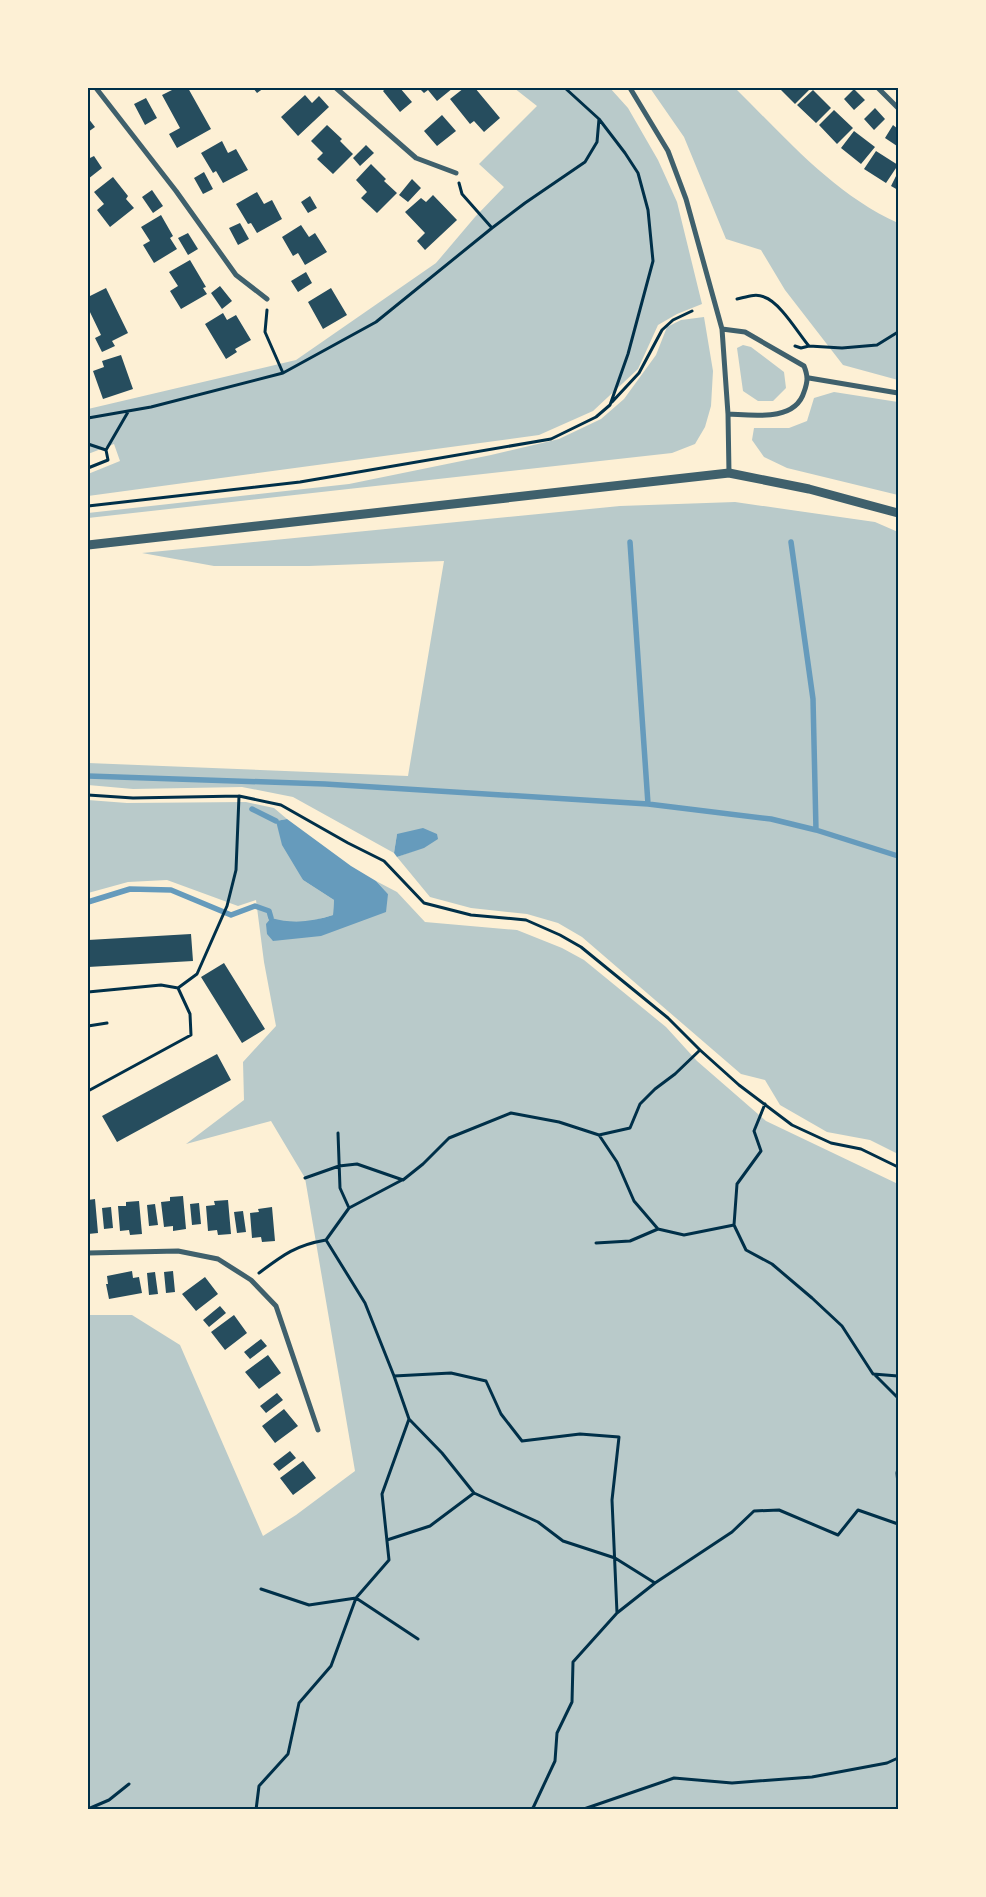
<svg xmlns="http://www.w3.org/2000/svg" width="986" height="1897" font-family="'Varela Round',sans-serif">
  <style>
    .green { fill: #b9caca }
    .water { fill: #669bbc }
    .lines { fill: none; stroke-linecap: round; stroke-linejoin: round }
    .stream { stroke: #669bbc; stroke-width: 5.5 }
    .building { fill: #264d5e }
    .path { stroke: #003049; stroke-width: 3 }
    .minor { stroke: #3f606c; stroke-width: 5 }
    .tertiary { stroke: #3f606c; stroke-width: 9 }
    .neatline { fill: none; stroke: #003049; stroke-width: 2 }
  </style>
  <rect width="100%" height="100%" fill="#fdf0d5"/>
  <path class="green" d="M 514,88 L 610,88 L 628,108 L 658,160 L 677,202 L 702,304 L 677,314 L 658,325 L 638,369 L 593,411 L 539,435 L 88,496 L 88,474 L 120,461 L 114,444 L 88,454 L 88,409 L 296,360 L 436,263 L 475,217 L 504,187 L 479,164 L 537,106 Z
    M 650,88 L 735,88 C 785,137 833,194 898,223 L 898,380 L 843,365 L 785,290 L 761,250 L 726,239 L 684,137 Z
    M 704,317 L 713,371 L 711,406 L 705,427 L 695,444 L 672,453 L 88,518 L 88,513 L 349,484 L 491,455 L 559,439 L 601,419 L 624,399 L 656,355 L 667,327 L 681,320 Z
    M 743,345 L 751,347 L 784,372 L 786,388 L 773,401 L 758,401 L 743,391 L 737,348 Z
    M 834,392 L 898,402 L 898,495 L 787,468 L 764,457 L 752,440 L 754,428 L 789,428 L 807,421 L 814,398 Z
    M 735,502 L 875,522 L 898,532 L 898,1154 L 870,1140 L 827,1132 L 780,1105 L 765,1080 L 741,1074 L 582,937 L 558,923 L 527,914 L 471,908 L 430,897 L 397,857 L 424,847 L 397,834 L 394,853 L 293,797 L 242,787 L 133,789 L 88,785 L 88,763 L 408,776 L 444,561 L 309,566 L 214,566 L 142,553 L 620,506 Z
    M 88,800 L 127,803 L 246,802 L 274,808 L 287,819 L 276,821 L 303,880 L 334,900 L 333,915 L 312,921 L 286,922 L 273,941 L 388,894 L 376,881 L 397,892 L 425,922 L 517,930 L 562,948 L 584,960 L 666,1027 L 697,1061 L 766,1121 L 898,1184 L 898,1809 L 88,1809 L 88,1315 L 132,1315 L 180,1345 L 263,1536 L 296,1515 L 355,1471 L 305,1178 L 271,1121 L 186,1144 L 244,1100 L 243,1062 L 276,1026 L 264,962 L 256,900 L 238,906 L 167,880 L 128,882 L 88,893 Z"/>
  <path class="water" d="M 287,819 L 351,866 L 376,881 L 388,894 L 386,912 L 321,936 L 273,941 L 267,934 L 266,924 L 271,918 C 292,924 312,922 333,915 L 334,900 L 303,880 L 282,845 L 276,821 Z
    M 423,828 L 437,834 L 438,839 L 424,848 L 397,857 L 394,853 L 397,834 Z"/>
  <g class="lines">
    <path class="stream" d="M 630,542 L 648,804
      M 791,542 L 813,699 L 816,830
      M 88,776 L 325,784 L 648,804 L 771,819 L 816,830 L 898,856
      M 252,809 L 276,821
      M 88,902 L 130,889 L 171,890 L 231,915 L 255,906 L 269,911 L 271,918"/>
  </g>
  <path class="building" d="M 176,88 L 188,88 L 211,129 L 177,148 L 169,134 L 180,128 L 162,95 Z
    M 253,88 L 264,88 L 257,93 Z
    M 386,88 L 400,88 L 412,102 L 400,112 L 383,91 Z
    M 419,88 L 453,88 L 437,101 L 428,90 L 424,93 Z
    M 464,88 L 475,88 L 500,118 L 484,132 L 474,121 L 470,124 L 450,99 Z
    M 779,88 L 811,88 L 795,104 Z
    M 854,89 L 865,100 L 854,110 L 844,99 Z
    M 813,90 L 831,108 L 816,123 L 797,105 Z
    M 305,95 L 312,103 L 319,96 L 329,107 L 298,136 L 281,117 Z
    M 146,98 L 157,118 L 145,125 L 134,104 Z
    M 875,108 L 885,119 L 874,130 L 864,119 Z
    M 834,110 L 853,128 L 837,144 L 819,125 Z
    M 442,115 L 456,131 L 437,146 L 424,131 Z
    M 88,118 L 95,127 L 88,132 Z
    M 327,125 L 342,139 L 340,141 L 353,154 L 333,174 L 317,159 L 323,153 L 311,141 Z
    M 893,125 L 898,129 L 897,146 L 885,138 Z
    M 854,131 L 875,147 L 861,164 L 841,148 Z
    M 222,141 L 228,153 L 236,149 L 248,170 L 223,183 L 216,171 L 213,173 L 201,153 Z
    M 366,145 L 374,153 L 360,166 L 353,158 Z
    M 876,151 L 898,165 L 886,183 L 864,169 Z
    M 88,155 L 90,158 L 94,156 L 102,168 L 88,179 Z
    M 371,164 L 386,179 L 384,181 L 397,193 L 377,213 L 361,198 L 367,192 L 356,180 Z
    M 204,172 L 213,189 L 203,194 L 194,178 Z
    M 898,172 L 898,190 L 891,186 Z
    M 113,177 L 128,196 L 126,199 L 134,208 L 110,227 L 97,210 L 104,204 L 94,192 Z
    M 412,179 L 421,188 L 408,202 L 399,195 Z
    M 152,190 L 163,206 L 153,213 L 142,197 Z
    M 257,192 L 264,204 L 272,200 L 282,219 L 257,233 L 251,223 L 248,224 L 236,204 Z
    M 433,195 L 457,220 L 425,250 L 417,241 L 425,233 L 405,212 L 421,198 L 426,202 Z
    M 310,196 L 317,208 L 308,213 L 301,202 Z
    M 161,215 L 173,236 L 170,238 L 177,249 L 154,263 L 143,245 L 150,241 L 141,227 Z
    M 240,223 L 249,239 L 238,245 L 229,228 Z
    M 301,225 L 309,237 L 315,233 L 327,252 L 305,265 L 298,253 L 293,256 L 282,237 Z
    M 188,233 L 198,249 L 188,255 L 178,238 Z
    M 190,260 L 206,287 L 203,288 L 207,294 L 181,309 L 170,291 L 178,286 L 169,272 Z
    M 306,272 L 312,283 L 298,292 L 291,281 Z
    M 220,286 L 232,301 L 222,309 L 211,293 Z
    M 106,288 L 128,333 L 112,341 L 115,346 L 102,352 L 95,338 L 101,335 L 88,308 L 88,297 Z
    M 331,288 L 347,315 L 323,329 L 308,302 Z
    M 223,313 L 227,320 L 236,315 L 251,340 L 235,349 L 237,352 L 226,359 L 205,324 Z
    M 121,355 L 133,389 L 103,399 L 93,371 L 104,367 L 102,361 Z
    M 191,934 L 193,961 L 88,967 L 88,940 Z
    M 224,963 L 265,1029 L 242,1043 L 201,977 Z
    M 217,1054 L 231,1080 L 117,1142 L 102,1116 Z
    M 183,1196 L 186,1229 L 173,1231 L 173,1226 L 164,1227 L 161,1202 L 170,1201 L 170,1197 Z
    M 95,1199 L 98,1233 L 88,1234 L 88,1200 Z
    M 228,1200 L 231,1234 L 218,1235 L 217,1230 L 208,1231 L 206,1206 L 215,1205 L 214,1201 Z
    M 139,1201 L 142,1234 L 130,1235 L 129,1230 L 120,1231 L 118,1206 L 126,1206 L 126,1202 Z
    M 199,1203 L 201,1224 L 192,1225 L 190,1204 Z
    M 155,1204 L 158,1225 L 149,1226 L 147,1205 Z
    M 111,1207 L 113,1228 L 104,1229 L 102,1208 Z
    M 272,1207 L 275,1241 L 262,1242 L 261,1237 L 252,1238 L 250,1213 L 259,1212 L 258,1209 Z
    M 243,1211 L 246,1232 L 237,1233 L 234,1212 Z
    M 132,1271 L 133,1278 L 139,1277 L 142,1293 L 109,1299 L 106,1284 L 108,1284 L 107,1276 Z
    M 173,1271 L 175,1292 L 166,1293 L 164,1272 Z
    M 155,1272 L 158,1294 L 149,1295 L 147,1273 Z
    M 205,1277 L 218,1294 L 196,1311 L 182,1294 Z
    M 220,1306 L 226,1313 L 209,1327 L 203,1320 Z
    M 234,1315 L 247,1333 L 225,1350 L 211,1332 Z
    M 261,1339 L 267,1346 L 250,1359 L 244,1352 Z
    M 268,1355 L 281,1373 L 259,1389 L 245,1372 Z
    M 277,1393 L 283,1400 L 266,1413 L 260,1406 Z
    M 284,1409 L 298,1426 L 275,1443 L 262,1426 Z
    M 290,1451 L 296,1458 L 279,1471 L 273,1464 Z
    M 303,1461 L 316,1478 L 293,1495 L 280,1478 Z"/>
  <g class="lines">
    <path class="path" d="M 459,183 L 462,194 L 492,228
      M 737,299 C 746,297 756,293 764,297 C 780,302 798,333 809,346 L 842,348 L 877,345 L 898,332
      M 267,310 L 265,332 L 283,373
      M 795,346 L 801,348 L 809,346
      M 612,402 L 639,373 L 662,330 L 673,320 L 692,311
      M 88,418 L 151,407 L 283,373 L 376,322 L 492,228 L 525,203 L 585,162 L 597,142 L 599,119
      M 88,444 L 106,450 L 108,460 L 88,468
      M 106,450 L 128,412
      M 88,506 L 300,482 L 551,439 L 596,417 L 610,405 L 628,354 L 653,261 L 648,210 L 638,173 L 625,153 L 599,119 L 565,88
      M 88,795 L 133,798 L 239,796 L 281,805 L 348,843 L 384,861 L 424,903 L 471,915 L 526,920 L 560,935 L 581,947 L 668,1018 L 700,1050 L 739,1085 L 792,1125 L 831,1143 L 861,1149 L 898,1167
      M 178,988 L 197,974 L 227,906 L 236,870 L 239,796
      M 88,992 L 161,985 L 178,988 L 190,1014 L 191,1035 L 88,1091
      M 88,1026 L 107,1023
      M 765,1104 L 754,1131 L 761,1151 L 737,1184 L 734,1225 L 746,1250 L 772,1264 L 812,1298 L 842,1326 L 873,1374 L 898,1376
      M 338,1133 L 340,1188 L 349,1208
      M 599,1135 L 617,1162 L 634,1201 L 658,1229 L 684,1235 L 734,1225
      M 305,1178 L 339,1166 L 357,1164 L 403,1180 L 423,1164 L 449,1138 L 511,1113 L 559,1122 L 599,1135 L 630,1128 L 640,1104 L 655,1089 L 675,1074 L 700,1050
      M 326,1240 L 349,1208 L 402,1180
      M 596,1243 L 630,1241 L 658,1229
      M 874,1374 L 898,1398
      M 394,1376 L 451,1373 L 486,1381 L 501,1414 L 522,1441 L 580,1434 L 619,1437 L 612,1500 L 617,1613
      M 409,1419 L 442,1453 L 474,1493 L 538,1522 L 563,1541 L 615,1558 L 655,1583
      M 898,1468 L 897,1473 L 898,1484
      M 387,1540 L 430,1526 L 474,1493
      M 261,1589 L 309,1605 L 356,1598 L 418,1639
      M 88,1809 L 109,1800 L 129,1784
      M 256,1810 L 259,1786 L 288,1754 L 299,1703 L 331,1666 L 356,1598 L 389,1560 L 382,1494 L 409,1419 L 394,1376 L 365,1303 L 326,1240 C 296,1245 283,1255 259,1273
      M 528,1810 L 533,1808 L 555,1761 L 557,1733 L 572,1702 L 573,1662 L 617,1613 L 655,1583 L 732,1532 L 754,1511 L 779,1510 L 838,1535 L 858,1510 L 898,1524
      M 581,1810 L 674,1778 L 732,1783 L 812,1777 L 887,1763 L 898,1758"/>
    <path class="minor" d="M 96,88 L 176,191 L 236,275 L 267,299
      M 336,88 L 416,158 L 456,173
      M 630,88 L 668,151 L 686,199 L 722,329 L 728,414 L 729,473
      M 878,88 L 898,108
      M 722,329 L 745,332 L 804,366 C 808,376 808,381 804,392 C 795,422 753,415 728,414
      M 809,378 L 898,393
      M 88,1253 L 178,1251 L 218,1259 L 251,1280 L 276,1306 L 318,1430"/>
    <path class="tertiary" d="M 88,545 L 729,473 L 809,489 L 898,513"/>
  </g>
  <rect width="986" height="1897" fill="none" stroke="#fdf0d5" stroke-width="178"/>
  <rect x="89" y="89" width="808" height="1719" class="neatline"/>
</svg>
